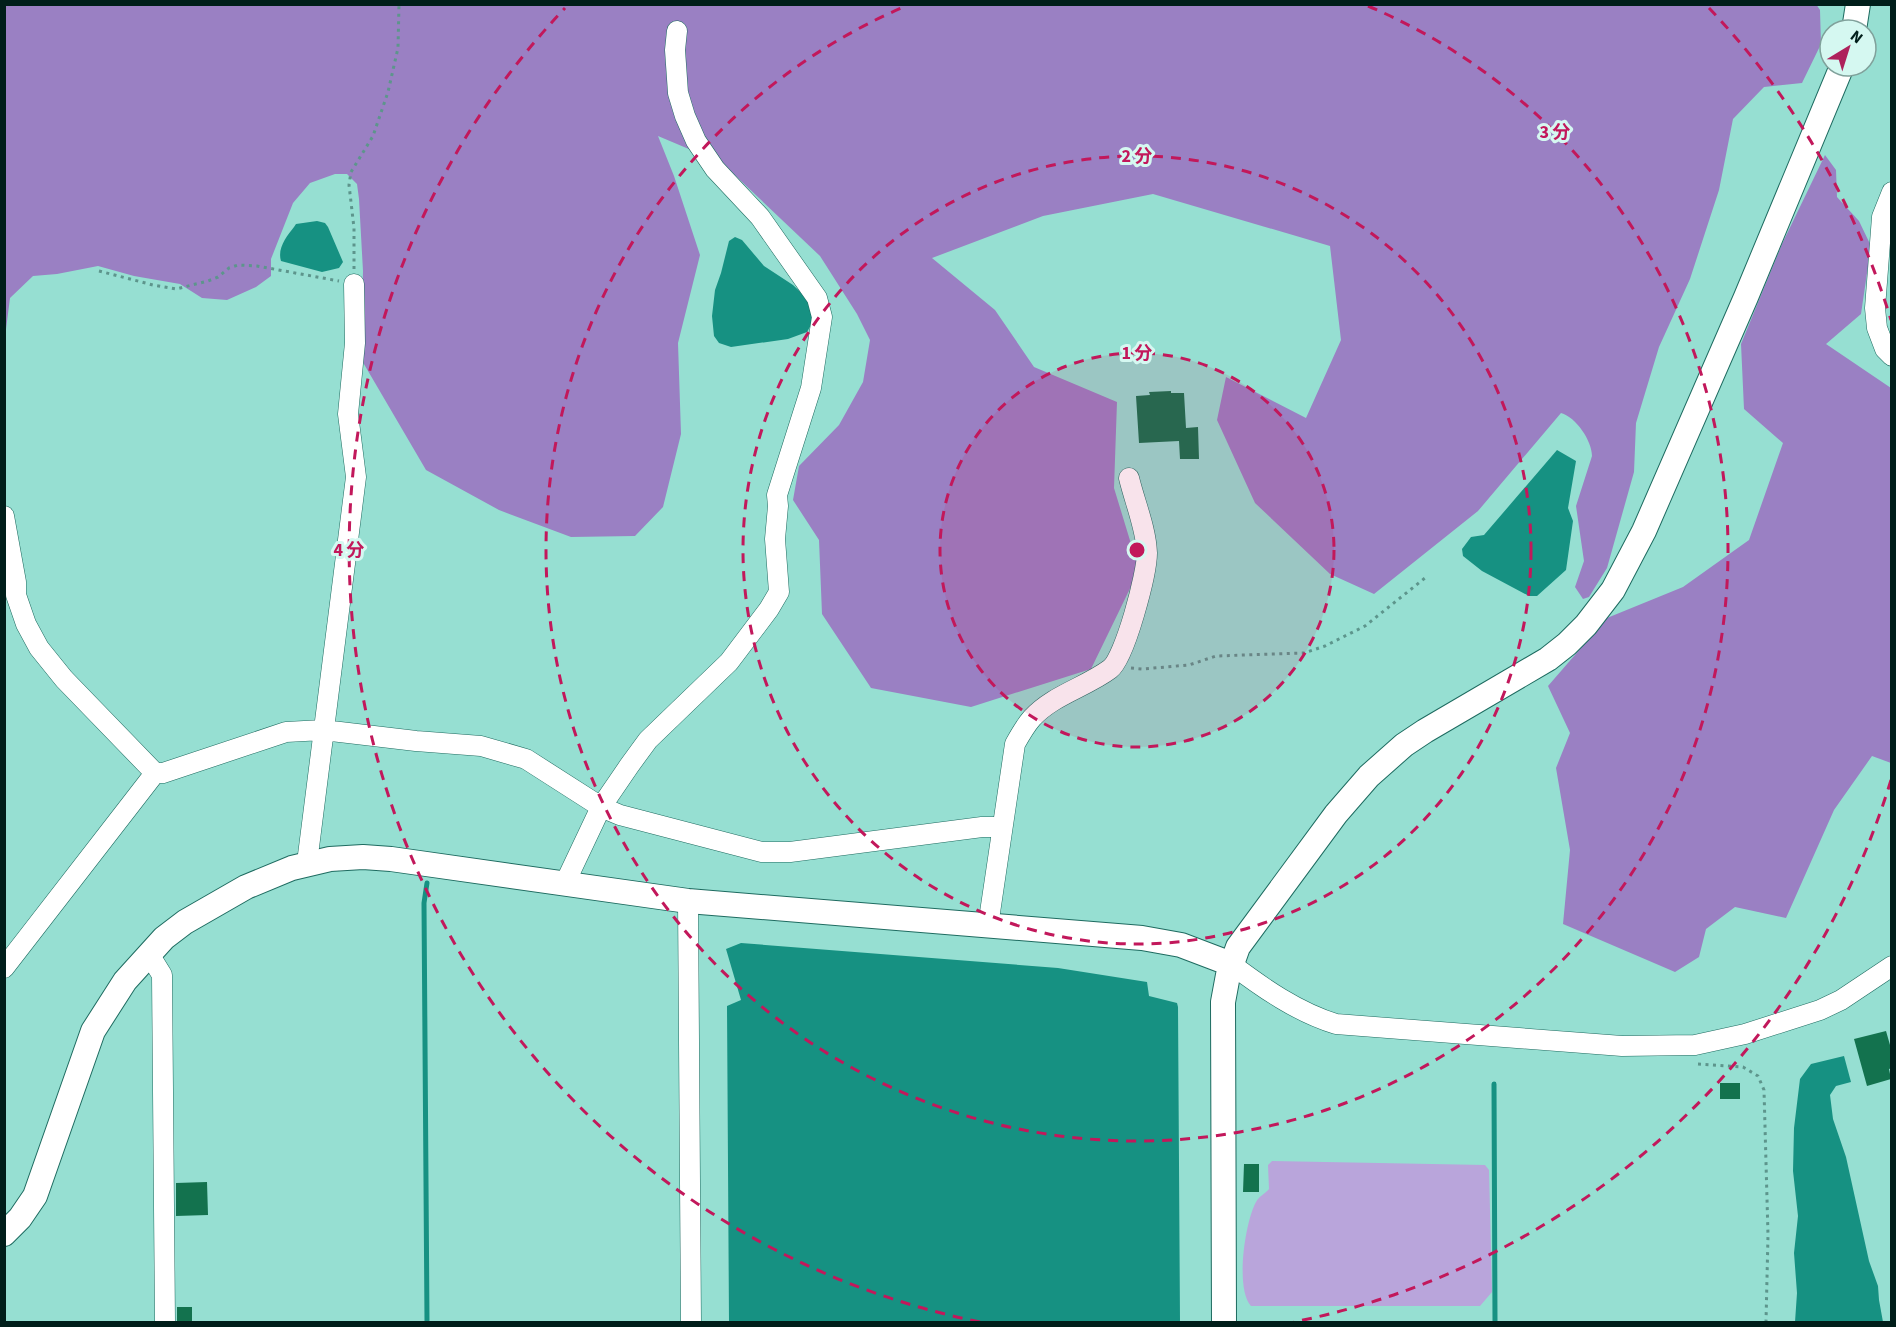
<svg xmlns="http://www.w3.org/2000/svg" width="1896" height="1327" font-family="'Source Sans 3','Noto Sans JP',sans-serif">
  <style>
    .green { fill: #b9a5db }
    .forest { fill: #9a80c3 }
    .water { fill: #169182 }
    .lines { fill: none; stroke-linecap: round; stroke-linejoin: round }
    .stream { stroke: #169182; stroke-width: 5 }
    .building { fill: #13724e }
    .minor-casing { stroke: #1e6b60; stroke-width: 21 }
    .tertiary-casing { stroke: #1e6b60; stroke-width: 26 }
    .path { stroke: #5d958c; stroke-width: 3; stroke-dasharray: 3 4.5; stroke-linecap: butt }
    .minor { stroke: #fff; stroke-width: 20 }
    .tertiary { stroke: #fff; stroke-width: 24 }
    .ring { fill: none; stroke: #c2185b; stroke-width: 3; stroke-dasharray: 10 8 }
    .centre { fill: #c2185b; stroke: #d5f8f1; stroke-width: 3 }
    .ring-label { font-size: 18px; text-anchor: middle; font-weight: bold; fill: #c2185b; stroke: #d5f8f1; stroke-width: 6; stroke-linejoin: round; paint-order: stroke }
  </style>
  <rect width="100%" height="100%" fill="#96dfd2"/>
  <path class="green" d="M 1272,1161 L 1485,1165 L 1489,1170 L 1492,1292 L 1480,1306 L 1251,1306 C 1235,1289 1245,1222 1256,1202 C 1259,1196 1265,1194 1269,1189 L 1268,1165 Z"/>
  <path class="forest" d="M 1816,4 L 1820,10 L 1821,44 L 1802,83 L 1764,87 L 1733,119 L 1719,190 L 1690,279 L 1659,347 L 1636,423 L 1634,472 L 1607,568 L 1589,597 L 1583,599 L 1575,587 L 1584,561 L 1576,506 L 1592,456 C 1592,441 1576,417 1561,413 L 1478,511 L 1374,594 L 1330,574 L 1255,503 L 1217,420 L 1226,377 L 1306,418 L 1341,340 L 1330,246 L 1153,194 L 1043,216 L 932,258 L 995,310 L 1034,367 L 1117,402 L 1114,488 L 1139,570 L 1091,669 L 971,707 L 871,688 L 822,614 L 819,540 L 793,500 L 799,466 L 839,425 L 863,382 L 870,340 L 857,314 L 820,256 L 722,163 L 658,136 L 674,176 L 700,255 L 678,343 L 681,434 L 663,507 L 635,536 L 571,537 L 499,510 L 426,470 L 361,359 L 363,271 L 359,199 L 357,184 L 347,174 L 335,174 L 310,183 L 293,203 L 271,259 L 271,276 L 256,287 L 227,300 L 202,298 L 180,284 L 134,276 L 98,266 L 57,274 L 33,276 L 10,298 L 5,337 L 5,5 Z
    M 1825,155 L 1836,170 L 1837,197 L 1859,221 L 1871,246 L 1861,314 L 1826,344 L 1891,388 L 1891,763 L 1872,756 L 1834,810 L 1786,918 L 1735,907 L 1706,929 L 1699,957 L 1675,972 L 1563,924 L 1570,850 L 1556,768 L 1570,733 L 1548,686 L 1607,618 L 1683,587 L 1749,540 L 1783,443 L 1744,409 L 1741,344 L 1782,244 Z"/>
  <path class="water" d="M 317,221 L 325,223 L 328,227 L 343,262 L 339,268 L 322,272 L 281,261 C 277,248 287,236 294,227 L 296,224 Z
    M 735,237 L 742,240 L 764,266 L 793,285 L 809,300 L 815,318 L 807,332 L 788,339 L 731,347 L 719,343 L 714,336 L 712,316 L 715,290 L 721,273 L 729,241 Z
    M 1557,450 L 1576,461 L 1568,508 L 1573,521 L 1566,570 L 1537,596 L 1529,596 L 1482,571 L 1463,556 L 1462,549 L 1471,537 L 1484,535 Z
    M 741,943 L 1058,968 L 1147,982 L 1149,996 L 1177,1003 L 1178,1007 L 1180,1322 L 729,1322 L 727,1006 L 741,1000 L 726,949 Z
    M 1844,1056 L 1851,1082 L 1836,1086 L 1830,1095 L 1833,1119 L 1846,1157 L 1869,1261 L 1878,1286 L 1879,1300 L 1883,1322 L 1795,1322 L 1797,1293 L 1794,1253 L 1798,1216 L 1793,1171 L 1794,1128 L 1800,1079 L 1811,1064 Z"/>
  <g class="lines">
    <path class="stream" d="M 427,883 L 424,903 L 427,1322
      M 1494,1084 L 1495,1322"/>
  </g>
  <path class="building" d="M 1171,391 L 1171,393 L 1184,393 L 1186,428 L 1198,427 L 1199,459 L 1180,459 L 1179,441 L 1139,443 L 1136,396 L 1150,395 L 1149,392 Z
    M 1886,1031 L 1892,1052 L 1892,1068 L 1889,1069 L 1891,1079 L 1867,1086 L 1854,1039 Z
    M 1720,1083 L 1740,1083 L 1740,1099 L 1720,1099 Z
    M 1244,1164 L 1259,1164 L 1259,1192 L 1243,1192 Z
    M 207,1182 L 208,1215 L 176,1216 L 176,1183 Z
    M 177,1307 L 192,1307 L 192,1323 L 177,1323 Z"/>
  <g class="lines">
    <g class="minor-casing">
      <path id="minor" d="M 1892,192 L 1882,217 L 1875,308 L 1877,328 L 1885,349 L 1892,356
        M 4,516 L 16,582 L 16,595 L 26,624 L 39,648 L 64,679 L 155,773
        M 307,863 L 356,477 L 348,414 L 355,343 L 354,284
        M 565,883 L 601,807 L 629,766 L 648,740 L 729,662 L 769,609 L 779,592 L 775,539 L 778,506 L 777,495 L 811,388 L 822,317 L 817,298 L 760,217 L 715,169 L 696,141 L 685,116 L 678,93 L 675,50 L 677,31
        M 688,901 L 691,1322
        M 988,926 L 1015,744 C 1020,735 1025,726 1032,718 C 1053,695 1086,687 1110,669 C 1125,658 1147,573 1147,553 C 1146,528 1135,503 1129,478
        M 149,954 L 162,975 L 165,1322
        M 1231,964 C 1263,988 1297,1012 1336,1024 L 1622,1046 L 1695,1045 L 1745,1034 L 1820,1010 L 1841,1000 L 1892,966
        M 4,968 L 155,773 L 163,773 L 286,732 L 323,730 L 416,741 L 481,746 L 526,759 L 601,807 L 620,815 L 762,852 L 790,852 L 982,827 L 1002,827"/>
    </g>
    <g class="tertiary-casing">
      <path id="tertiary" d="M 1854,30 L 1858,4
        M 4,1234 L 20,1218 L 35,1196 L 93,1031 L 125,981 L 164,938 L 185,922 L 246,887 L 292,868 L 330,859 L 363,857 L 391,859 L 688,901 L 1142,938 L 1181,945 L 1231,964
        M 1224,1322 L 1223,1002 L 1228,975 L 1238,947 L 1336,814 L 1369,776 L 1404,745 L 1425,731 L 1548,659 L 1567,644 L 1586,625 L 1613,590 L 1644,531 L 1746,297 L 1842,66"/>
    </g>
    <path class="path" d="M 354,269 L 354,228 L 349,185 L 351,172 L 373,136 L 388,92 L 398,48 L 399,4
      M 99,271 L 153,285 L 176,289 L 208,281 L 218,277 L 229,268 L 238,265 L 257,266 L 339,281
      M 1131,668 L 1142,669 L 1189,665 L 1216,656 L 1304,653 L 1325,646 L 1365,626 L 1425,578
      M 1698,1064 L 1743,1067 L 1758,1076 L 1764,1090 L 1768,1235 L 1766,1322"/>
    <use href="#minor" class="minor"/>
    <use href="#tertiary" class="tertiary"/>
  </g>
  <circle cx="1137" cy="550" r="197" fill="#c2185b" fill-opacity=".12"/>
  <g class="ring">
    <circle cx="1137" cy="550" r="197"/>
    <circle cx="1137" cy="550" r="394"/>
    <path d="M1368 6A591 591 0 1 1 906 6"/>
    <path d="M1891 780A788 788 0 0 1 1294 1322M980 1322A788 788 0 0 1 565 8M1709 8A788 788 0 0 1 1891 320"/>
  </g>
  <circle cx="1137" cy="550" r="9" class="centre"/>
  <g class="ring-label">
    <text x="1555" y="138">3 分</text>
    <text x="1137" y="162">2 分</text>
    <text x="1137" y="359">1 分</text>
    <text x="349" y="556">4 分</text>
  </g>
  <rect width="1896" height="1327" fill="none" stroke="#001e1a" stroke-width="12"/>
  <g transform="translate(1848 48) rotate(38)"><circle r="28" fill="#d5f8f1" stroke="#80a19b" stroke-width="1.5"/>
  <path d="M0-4.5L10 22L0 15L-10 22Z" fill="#ae215c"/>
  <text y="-9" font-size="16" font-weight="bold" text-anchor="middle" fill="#001e1a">N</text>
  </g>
</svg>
